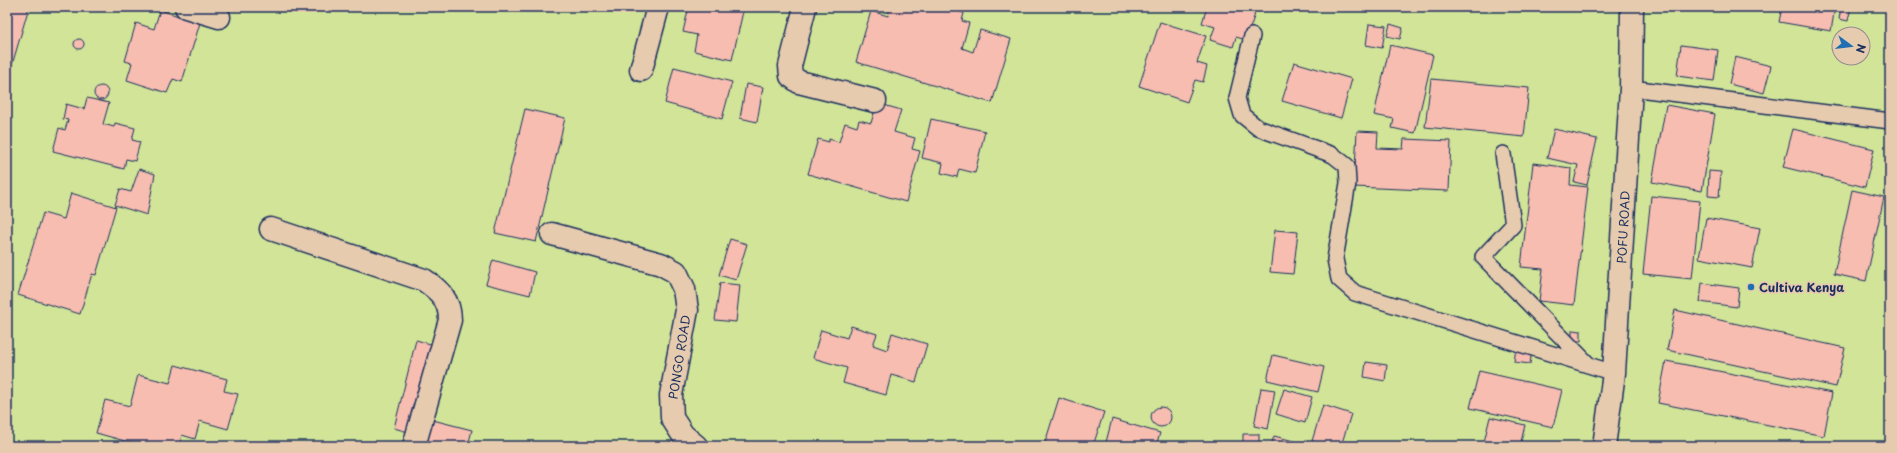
<svg xmlns="http://www.w3.org/2000/svg" width="1897" height="453" font-family="'Playpen Sans',sans-serif">
  <style>
    .green { fill: #d1e498; stroke: #768a7b; fill-rule: evenodd }
    .building { fill: #f7bdb0; stroke: #1b2f5e }
    .lines { fill: none; stroke-linecap: round; stroke-linejoin: round }
    .lane-casing { stroke: #1b2f5e; stroke-width: 18 }
    .street-casing { stroke: #1b2f5e; stroke-width: 25 }
    .lane { stroke: #e6cbae; stroke-width: 15 }
    .street { stroke: #e6cbae; stroke-width: 22 }
    .poi-dot { fill: #1f6fb2; stroke: #e6cbae; stroke-width: 1.5 }
    .labels { text-anchor: middle; dominant-baseline: central; stroke-width: 3.5; stroke-linejoin: round; paint-order: stroke }
    .street-label { font-size: 12px; fill: #1b2f5e; stroke: #e6cbae }
    .poi-label { font-size: 12px; font-weight: bold; fill: #1b2f5e; stroke: #e6cbae; text-anchor: start }
  </style>
  <rect width="100%" height="100%" fill="#e6cbae"/>
  <filter id="ink" filterUnits="userSpaceOnUse"><feTurbulence type="fractalNoise" baseFrequency=".025" numOctaves="2"/><feDisplacementMap in="SourceGraphic" scale="8" xChannelSelector="R" yChannelSelector="G"/><feConvolveMatrix kernelMatrix="1 2 1 2 8 2 1 2 1" color-interpolation-filters="sRGB"/></filter>
  <g filter="url(#ink)">
    <path class="green" d="M 7,7 L 1890,7 L 1890,446 L 7,446 ZM 1839,34 L 1863,34 L 1863,58 L 1839,58 Z"/>
    <path class="building" d="M 7,7 L 29,7 L 10,72 L 7,71 Z
      M 672,7 L 744,7 L 732,60 L 694,51 L 697,35 L 683,32 L 688,10 Z
      M 890,7 L 943,7 L 964,13 L 962,21 L 969,23 L 962,48 L 973,52 L 980,30 L 1011,39 L 992,103 L 856,62 L 871,11 L 888,16 Z
      M 1207,7 L 1241,7 L 1241,9 L 1255,14 L 1246,40 L 1236,37 L 1233,47 L 1210,40 L 1215,27 L 1202,23 Z
      M 1782,7 L 1835,7 L 1831,31 L 1779,22 Z
      M 1841,7 L 1851,7 L 1848,21 L 1839,19 Z
      M 160,10 L 200,23 L 182,82 L 173,79 L 167,93 L 127,80 L 132,63 L 125,61 L 136,23 L 154,29 Z
      M 1160,22 L 1206,36 L 1197,63 L 1207,66 L 1203,82 L 1195,80 L 1187,102 L 1139,86 Z
      M 1369,24 L 1386,26 L 1382,48 L 1366,45 Z
      M 1390,24 L 1403,28 L 1400,39 L 1387,36 Z
      M74 44a5 5 0 1 1 10 0a5 5 0 1 1-10 0Z
      M 1390,45 L 1433,55 L 1415,133 L 1392,128 L 1394,119 L 1374,115 Z
      M 1681,45 L 1718,50 L 1714,81 L 1677,76 Z
      M 1735,57 L 1771,66 L 1764,93 L 1729,84 Z
      M 1294,62 L 1352,79 L 1341,118 L 1282,101 Z
      M 674,67 L 732,82 L 722,119 L 665,103 Z
      M 1431,79 L 1529,88 L 1524,137 L 1425,127 Z
      M 746,84 L 763,87 L 757,122 L 740,118 Z
      M94 93a7 7 0 1 1 14 0a7 7 0 1 1-14 0Z
      M 87,98 L 109,103 L 103,124 L 114,127 L 115,123 L 135,128 L 132,140 L 140,142 L 135,161 L 126,159 L 124,169 L 53,151 L 59,128 L 65,130 L 68,120 L 63,119 L 66,104 L 84,109 Z
      M 877,103 L 901,110 L 894,132 L 915,138 L 912,149 L 920,151 L 906,202 L 808,174 L 818,139 L 829,142 L 829,139 L 839,142 L 845,123 L 857,127 L 859,120 L 871,123 Z
      M 1666,105 L 1715,114 L 1702,191 L 1652,182 Z
      M 525,109 L 565,118 L 536,242 L 495,233 Z
      M 931,119 L 985,131 L 975,173 L 959,169 L 957,177 L 941,173 L 943,163 L 922,158 Z
      M 1554,129 L 1597,139 L 1587,185 L 1574,182 L 1578,165 L 1547,158 Z
      M 1793,129 L 1874,149 L 1865,187 L 1783,167 Z
      M 1357,131 L 1378,132 L 1377,148 L 1403,149 L 1404,139 L 1451,141 L 1449,191 L 1354,187 Z
      M 1533,163 L 1571,168 L 1570,185 L 1588,187 L 1574,305 L 1539,301 L 1543,269 L 1521,267 Z
      M 139,169 L 155,174 L 147,215 L 115,205 L 120,189 L 131,192 Z
      M 1709,171 L 1721,172 L 1719,197 L 1708,196 Z
      M 1852,190 L 1884,197 L 1866,281 L 1834,274 Z
      M 71,193 L 116,207 L 96,275 L 92,274 L 80,314 L 18,295 L 43,213 L 64,219 Z
      M 1651,196 L 1700,201 L 1692,279 L 1643,274 Z
      M 1706,218 L 1760,228 L 1752,268 L 1699,258 Z
      M 1275,230 L 1298,232 L 1293,274 L 1270,272 Z
      M 730,239 L 747,244 L 736,280 L 719,275 Z
      M 493,260 L 535,272 L 530,295 L 486,284 Z
      M 720,283 L 740,285 L 736,322 L 715,320 Z
      M 1702,283 L 1739,288 L 1737,307 L 1700,302 Z
      M 1675,310 L 1845,348 L 1836,387 L 1667,350 Z
      M 851,326 L 877,334 L 873,345 L 887,350 L 892,333 L 927,344 L 916,382 L 891,375 L 886,395 L 843,383 L 847,368 L 813,358 L 821,330 L 847,338 Z
      M 1572,330 L 1581,331 L 1581,341 L 1572,341 Z
      M 416,340 L 438,346 L 415,434 L 394,428 Z
      M 1516,348 L 1532,350 L 1530,364 L 1514,362 Z
      M 1273,355 L 1324,367 L 1318,392 L 1267,380 Z
      M 1666,361 L 1832,393 L 1824,436 L 1658,403 Z
      M 1366,362 L 1387,365 L 1385,381 L 1364,377 Z
      M 175,365 L 227,379 L 224,391 L 238,394 L 228,429 L 200,421 L 195,439 L 182,435 L 179,446 L 143,446 L 96,433 L 105,400 L 130,406 L 138,375 L 170,383 Z
      M 1479,371 L 1562,390 L 1553,427 L 1470,408 Z
      M 1261,388 L 1275,390 L 1268,429 L 1254,426 Z
      M 1284,389 L 1312,397 L 1305,423 L 1276,414 Z
      M 1059,398 L 1104,412 L 1093,446 L 1044,446 Z
      M 1323,405 L 1351,414 L 1341,446 L 1327,446 L 1312,441 Z
      M1151 417a10 10 0 1 1 20 0a10 10 0 1 1-20 0Z
      M 1490,417 L 1525,425 L 1520,446 L 1483,446 Z
      M 425,418 L 472,430 L 468,446 L 425,446 Z
      M 1112,419 L 1160,433 L 1156,446 L 1105,446 Z
      M 1243,434 L 1259,434 L 1259,446 L 1243,446 Z
      M 1274,436 L 1306,444 L 1306,446 L 1271,446 Z"/>
    <g class="lines">
      <g class="lane-casing">
        <path id="lane" d="M 1252,36 L 1237,98 L 1242,115 L 1258,128 L 1333,155 L 1347,166 L 1348,183 L 1335,259 L 1339,279 L 1355,293 L 1614,373
          M 1631,88 L 1890,121
          M 1503,154 L 1513,225 L 1483,257 L 1589,365"/>
      </g>
      <g class="street-casing">
        <path id="street" d="M 186,7 L 219,17
          M 805,7 L 790,66 L 791,76 L 799,82 L 875,101
          M 641,70 L 658,7
          M 271,229 L 424,280 C 439,290 450,300 450,320 L 414,446
          M 552,234 L 661,264 L 676,272 L 684,289 L 687,310 L 671,395 L 672,418 L 683,435 L 696,446
          M 1604,446 L 1614,373 L 1631,88 L 1632,7"/>
      </g>
      <use href="#lane" class="lane"/>
      <use href="#street" class="street"/>
    </g>
  </g>
  <circle class="poi-dot" cx="1751" cy="287" r="4"/>
  <g class="labels">
    <g class="street-label">
      <text transform="translate(1623 227) rotate(-87)">POFU ROAD</text>
      <text transform="translate(679 357) rotate(-81)">PONGO ROAD</text>
    </g>
    <g class="poi-label">
      <text x="1759" y="287">Cultiva Kenya</text>
    </g>
  </g>
  <rect width="1897" height="453" fill="none" stroke="#e6cbae" stroke-width="24"/>
  <rect x="12" y="12" width="1873" height="429" fill="none" stroke="#1b2f5e" stroke-width="1.5" filter="url(#ink)"/>
  <g transform="translate(1851 46) rotate(105)"><circle r="19" fill="#e6cbae" stroke="#958d8e"/>
  <path d="M0-3L7 15L0 10L-7 15Z" fill="#1f6fb2"/>
  <text y="-6" font-size="11" font-weight="bold" text-anchor="middle" fill="#1b2f5e">N</text>
  </g>
</svg>
